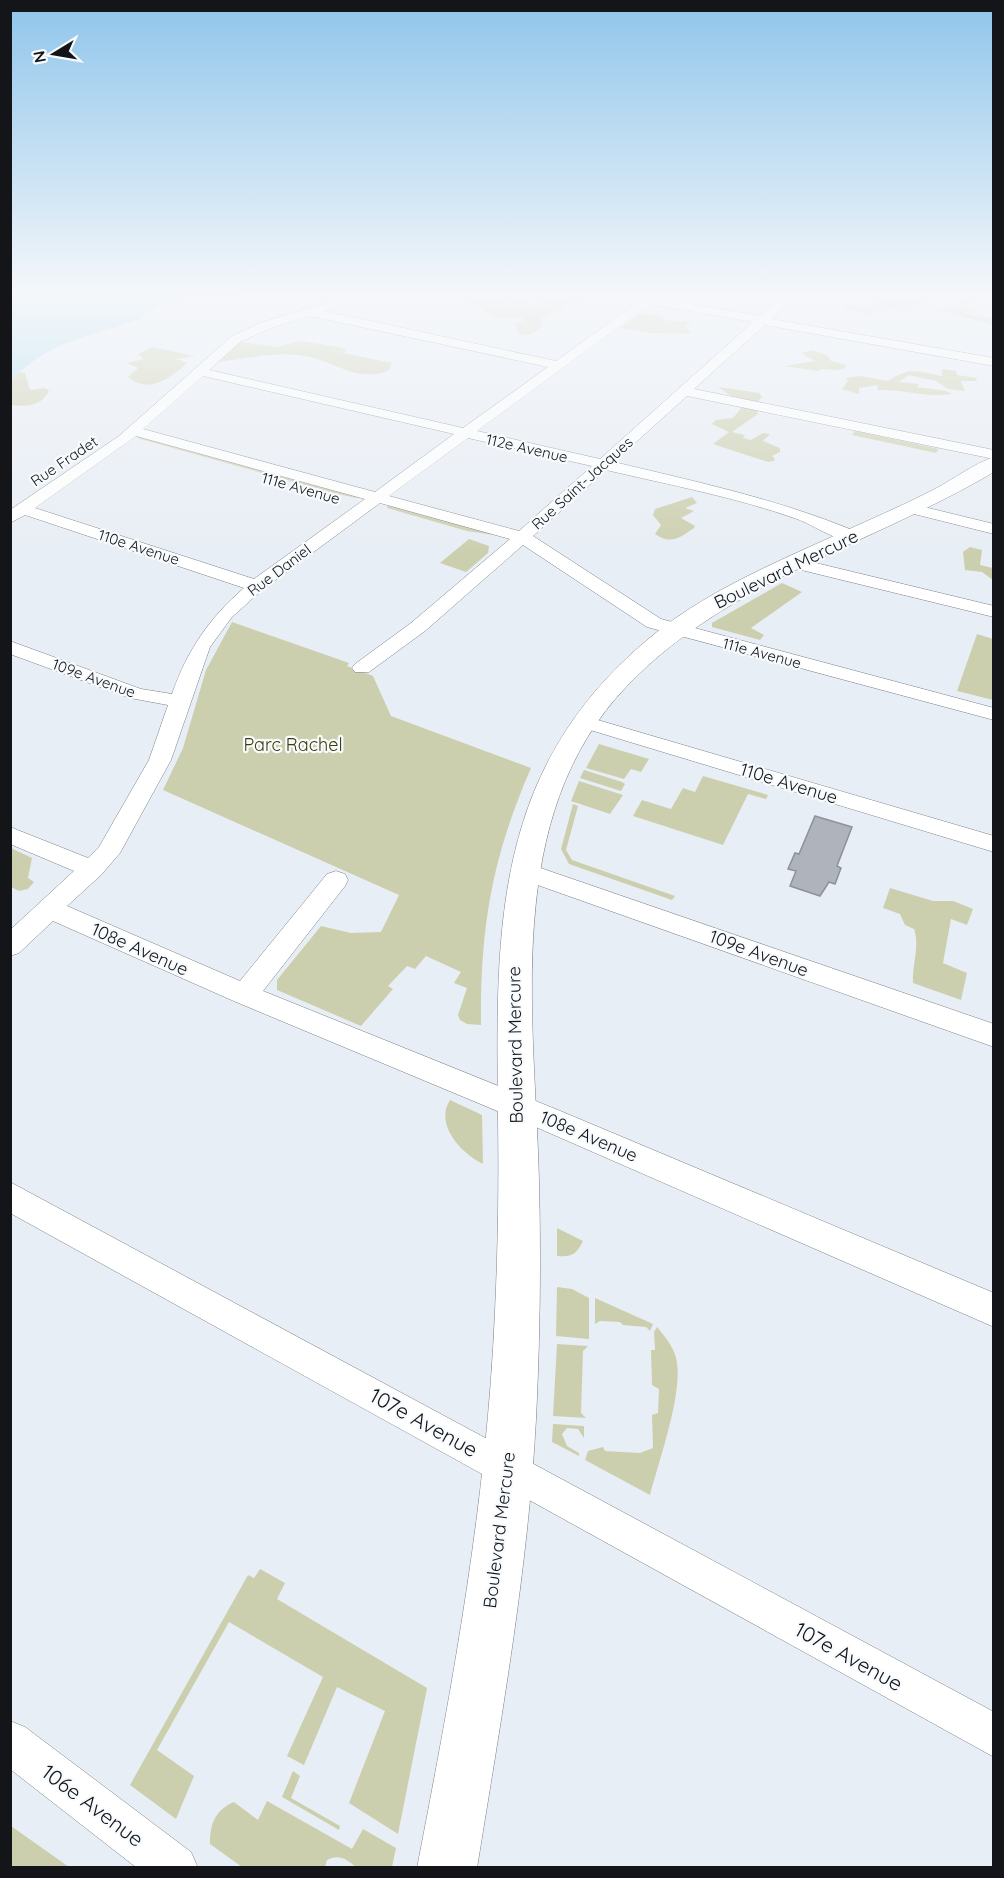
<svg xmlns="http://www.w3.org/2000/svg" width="1004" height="1878" font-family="Quicksand,sans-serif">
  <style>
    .green { fill: #cccfae }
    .water { fill: #abdeef }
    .building { fill: #afb4bc; stroke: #8d9299; stroke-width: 1.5 }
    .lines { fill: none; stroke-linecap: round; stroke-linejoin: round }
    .street-casing { stroke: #7d8288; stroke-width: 1 }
    .secondary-casing { stroke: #7d8288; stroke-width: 1 }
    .street { fill: #fff; fill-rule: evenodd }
    .secondary { fill: #fff; fill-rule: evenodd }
    .labels { text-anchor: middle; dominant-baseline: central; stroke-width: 4.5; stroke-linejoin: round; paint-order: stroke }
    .far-street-label { font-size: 15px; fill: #131518; stroke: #f8fbfe }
    .street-label { font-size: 18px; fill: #131518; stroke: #f8fbfe }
    .park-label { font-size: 18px; fill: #3c3c08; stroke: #f8fbfe }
    .near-street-label { font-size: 21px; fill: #131518; stroke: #f8fbfe }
  </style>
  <rect width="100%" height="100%" fill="#e8eef5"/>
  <path class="green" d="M 485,291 L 507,291 L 506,293 C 517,301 531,307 545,301 L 538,291 L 576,291 L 583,299 L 581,302 L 567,303 L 562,309 L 541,318 L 543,326 L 530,335 L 519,334 L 515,323 L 523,321 L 521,317 C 504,318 494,319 481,308 C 476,304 470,306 464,300 Z
    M 858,291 L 897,291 L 913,299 L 938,302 L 911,304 L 915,309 C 899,312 886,304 871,314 L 842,308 L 846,305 L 871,308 L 876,299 L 856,293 Z
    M 969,294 L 976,298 L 965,308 L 975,310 L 963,313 L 989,318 L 993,313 L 993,325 L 936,309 L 957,308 Z
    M 640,313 L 660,316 L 669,321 L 688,321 L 690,323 L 685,327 L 690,331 L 689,334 L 650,333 L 620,328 Z
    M 301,341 L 343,348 L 347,350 L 343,353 L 392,363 L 389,370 C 362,383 339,365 314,358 C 281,349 249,359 216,362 L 239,342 L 276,347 Z
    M 153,347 L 195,356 L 176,359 L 187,363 C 170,378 150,395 128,377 L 138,368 L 127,363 L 144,359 L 138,354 Z
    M 813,350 L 828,356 L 831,361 L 847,365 C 842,373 831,369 821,369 L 818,371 L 784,366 L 815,361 L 801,353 Z
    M 943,369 L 956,371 L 957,375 L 977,378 L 976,381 L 961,381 L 965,391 L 948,389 L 936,381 L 908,375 L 899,382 L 919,384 L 917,387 L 946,391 L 952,394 C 930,398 905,390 882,390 L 878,390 L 877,385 L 859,388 L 859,394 L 842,389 L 848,381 L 846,378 L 860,376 L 888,381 C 912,365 917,372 943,376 L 941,371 Z
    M 19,372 L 25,373 L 30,390 L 44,388 L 49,390 C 43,406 26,407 11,405 L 11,381 Z
    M 718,387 L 759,393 L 762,397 L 757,402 L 731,396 Z
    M 742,407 L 757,410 L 758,414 L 732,432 L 745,435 L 743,438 L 751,440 L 763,433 L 770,434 L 763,441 L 780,448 L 780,452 L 772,456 L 775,459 L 774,461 L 768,462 L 713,444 L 729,432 L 712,424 L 716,420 L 733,418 Z
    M 855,431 L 939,449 L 936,453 L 852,435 Z
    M 140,436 L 362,497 L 356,498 L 334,493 L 137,438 Z
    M 692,497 L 697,503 L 685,508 L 694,511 L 681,518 L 695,526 L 694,528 C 680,538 670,545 655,534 L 661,525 L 653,515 L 655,509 Z
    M 388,505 L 494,534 L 494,535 L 467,531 L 387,508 Z
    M 469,539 L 489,546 L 488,553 L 466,572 L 440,563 Z
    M 970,547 L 982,550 L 980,565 L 993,568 L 993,580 L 982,572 L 965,570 L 963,552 Z
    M 782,583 L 802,592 L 751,628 L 764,635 L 760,640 L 712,627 L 712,623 Z
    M 232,622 L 349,663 L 347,666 L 373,676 L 391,716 L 531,768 C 492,857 480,928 481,1025 L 467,1024 L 460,1020 L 458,1015 L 467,988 L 454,983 L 461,972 L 426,956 L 415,969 L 407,966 L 388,986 L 393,989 L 361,1026 L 277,990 L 277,980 L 321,926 L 351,933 L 381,932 L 399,895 L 163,790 L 183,748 L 206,670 Z
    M 977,634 L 993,639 L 993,700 L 957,691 Z
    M 599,744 L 649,759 L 641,772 L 631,769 L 624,779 L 586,768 Z
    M 584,770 L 622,782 L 625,784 L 621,791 L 580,778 Z
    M 703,776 L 768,795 L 766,799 L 748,794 L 723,845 L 633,816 L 642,800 L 671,809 L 683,788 L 695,792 Z
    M 579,781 L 623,795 L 610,814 L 571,801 Z
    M 573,804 L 578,806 L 566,850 L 572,860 L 675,896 L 672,900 L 569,864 L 561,849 Z
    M 11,848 L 32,858 L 28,878 L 34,882 L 28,889 L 19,891 L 11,887 Z
    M 890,888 L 933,901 L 953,901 L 973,909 L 967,925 L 951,919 L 943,963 L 967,973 L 961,1000 L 913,983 C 912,965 920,946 914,929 L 905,925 L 900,914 L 883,908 Z
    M 450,1100 L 482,1115 L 483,1164 C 462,1154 434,1125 450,1100 Z
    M 557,1228 L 583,1241 C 576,1255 572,1257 557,1256 Z
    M 557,1287 L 572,1289 L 589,1298 L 589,1339 L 556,1336 Z
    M 595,1298 L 653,1324 L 650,1331 L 646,1327 L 623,1325 L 620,1322 L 600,1321 L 595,1324 Z
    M 657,1327 C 666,1338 675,1348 677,1363 C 682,1396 659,1461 650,1495 L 585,1460 L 588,1451 L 603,1447 L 605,1451 L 640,1453 L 653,1448 L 652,1415 L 658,1413 L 659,1389 L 652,1385 L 651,1350 L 655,1350 L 654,1332 Z
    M 557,1344 L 588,1346 L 583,1351 L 581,1413 L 586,1418 L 553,1416 Z
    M 553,1424 L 584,1426 L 584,1438 L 578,1429 L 567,1428 L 562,1434 L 567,1446 L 579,1453 L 579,1456 L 552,1442 Z
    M 260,1569 L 285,1583 L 277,1599 L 427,1688 L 398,1834 L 349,1803 L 385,1711 L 337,1687 L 304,1765 L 287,1756 L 323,1677 L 229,1622 L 157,1750 L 194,1776 L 176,1819 L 130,1785 L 248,1575 L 254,1578 Z
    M 293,1771 L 300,1776 L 291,1798 L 340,1826 L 339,1830 L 282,1797 Z
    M 267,1801 L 352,1849 L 363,1829 L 396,1848 L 392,1867 L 356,1867 C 346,1859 339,1854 327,1860 L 325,1867 L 242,1867 L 210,1844 C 210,1824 215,1810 234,1802 L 258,1820 Z
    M 11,1826 L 69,1867 L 11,1867 Z"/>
  <path class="water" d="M 11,291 L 260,291 C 217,308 179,283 140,319 C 89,338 50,339 11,381 Z"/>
  <path class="building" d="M 815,816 L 852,827 L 837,866 L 841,868 L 835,884 L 829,882 L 820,896 L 790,886 L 796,871 L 788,869 L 795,853 L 799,854 Z"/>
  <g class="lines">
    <g class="street-casing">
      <path id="street" d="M 367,291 L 385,291 L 324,311 L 556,361 L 638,302 L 592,291 L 617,291 L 646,296 L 653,291 L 666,291 L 657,298 L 760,316 L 788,291 L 801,291 L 771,319 L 994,358 L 994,366 L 765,325 L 694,389 L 994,450 L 994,459 L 687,396 L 614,462 C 697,482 778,499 857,532 L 859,536 L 857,540 C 839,544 814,525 797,519 C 735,497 670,485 606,470 L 533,536 L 661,619 L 994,708 L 994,720 L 647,627 L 523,545 L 425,631 L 369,672 L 355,672 L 352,668 L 355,664 L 411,623 L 510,539 L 380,503 L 262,590 L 232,617 L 210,647 L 171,760 L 120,853 L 101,875 L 67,906 L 240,981 L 327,874 L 336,871 L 345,874 L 348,880 L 345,886 L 263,991 L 558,1110 L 994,1293 L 994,1327 L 538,1128 L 236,1002 L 53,921 L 19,953 L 10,956 L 10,930 L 74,871 L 10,844 L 10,827 L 88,858 L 99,847 L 149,760 L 168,705 L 130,698 L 10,654 L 10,641 L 141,689 L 172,694 C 187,651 209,618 244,588 L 25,515 L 10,523 L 10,510 L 119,436 L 232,336 L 263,322 ZM 650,304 L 753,322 L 600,459 L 477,431 ZM 310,316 L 548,367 L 463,428 L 209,370 L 240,342 L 271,328 ZM 203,376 L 454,434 L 375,492 L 143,429 ZM 136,436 L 365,499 L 254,579 L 35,508 ZM 468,438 L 592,466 L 519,531 L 389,496 Z
        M 912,504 L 994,524 L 994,534 L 906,512 L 904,509 L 906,506 Z
        M 791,557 L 994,606 L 994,617 L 785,566 L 782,562 Z
        M 584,716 L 994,836 L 994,852 L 577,726 L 574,722 L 577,718 Z
        M 523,862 L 994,1024 L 994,1047 L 515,877 L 511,871 L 515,865 Z
        M 10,1182 L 994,1712 L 994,1757 L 10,1213 Z
        M 10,1721 L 25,1727 L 191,1852 L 198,1868 L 137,1868 L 10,1769 Z"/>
    </g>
    <g class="secondary-casing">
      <path id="secondary" d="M 994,457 L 994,472 C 872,544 726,582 627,686 C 501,817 535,1017 539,1181 C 541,1260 540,1340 536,1419 C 528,1570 501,1719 477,1868 L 417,1868 C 453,1683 487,1499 495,1311 C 498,1247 499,1182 498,1118 C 496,933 491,772 646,641 C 701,594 770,565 836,535 C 869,520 902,506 935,489 C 954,479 973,464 994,457 Z"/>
    </g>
    <use href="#street" class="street"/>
    <use href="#secondary" class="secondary"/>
  </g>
  <linearGradient id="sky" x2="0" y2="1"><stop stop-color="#8fc5eb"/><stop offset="0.53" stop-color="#f5f7fa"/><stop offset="1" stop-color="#f5f7fa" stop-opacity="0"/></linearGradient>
  <rect width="1004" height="554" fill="url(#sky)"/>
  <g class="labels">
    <g class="far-street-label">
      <text transform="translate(527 448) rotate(13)">112e Avenue</text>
      <text transform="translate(64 461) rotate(-34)">Rue Fradet</text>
      <text transform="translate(582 483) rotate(-42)">Rue Saint-Jacques</text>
      <text transform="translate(301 488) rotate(16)">111e Avenue</text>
      <text transform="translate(139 547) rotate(18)">110e Avenue</text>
      <text transform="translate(279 570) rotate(-37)">Rue Daniel</text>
      <text transform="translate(762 653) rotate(15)">111e Avenue</text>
      <text transform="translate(94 678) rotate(20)">109e Avenue</text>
    </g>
    <g class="street-label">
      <text transform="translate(786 569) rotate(-26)">Boulevard Mercure</text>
      <text transform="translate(789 783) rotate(17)">110e Avenue</text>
      <text transform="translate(140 949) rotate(24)">108e Avenue</text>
      <text transform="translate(759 953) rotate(20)">109e Avenue</text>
      <text transform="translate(515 1045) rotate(-91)">Boulevard Mercure</text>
      <text transform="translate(589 1136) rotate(23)">108e Avenue</text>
      <text transform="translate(499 1530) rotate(-83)">Boulevard Mercure</text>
    </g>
    <g class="park-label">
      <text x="293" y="744">Parc Rachel</text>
    </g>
    <g class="near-street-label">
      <text transform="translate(424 1422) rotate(29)">107e Avenue</text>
      <text transform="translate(849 1656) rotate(29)">107e Avenue</text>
      <text transform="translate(93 1805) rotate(37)">106e Avenue</text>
    </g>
  </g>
  <rect width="1004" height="1878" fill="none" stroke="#131518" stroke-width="24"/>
  <g transform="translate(54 54) rotate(259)" stroke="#f8fbfe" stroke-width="4.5" paint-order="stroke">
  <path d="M0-4.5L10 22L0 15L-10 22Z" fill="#131518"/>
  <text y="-9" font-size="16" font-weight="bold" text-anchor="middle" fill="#131518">N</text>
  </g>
</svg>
